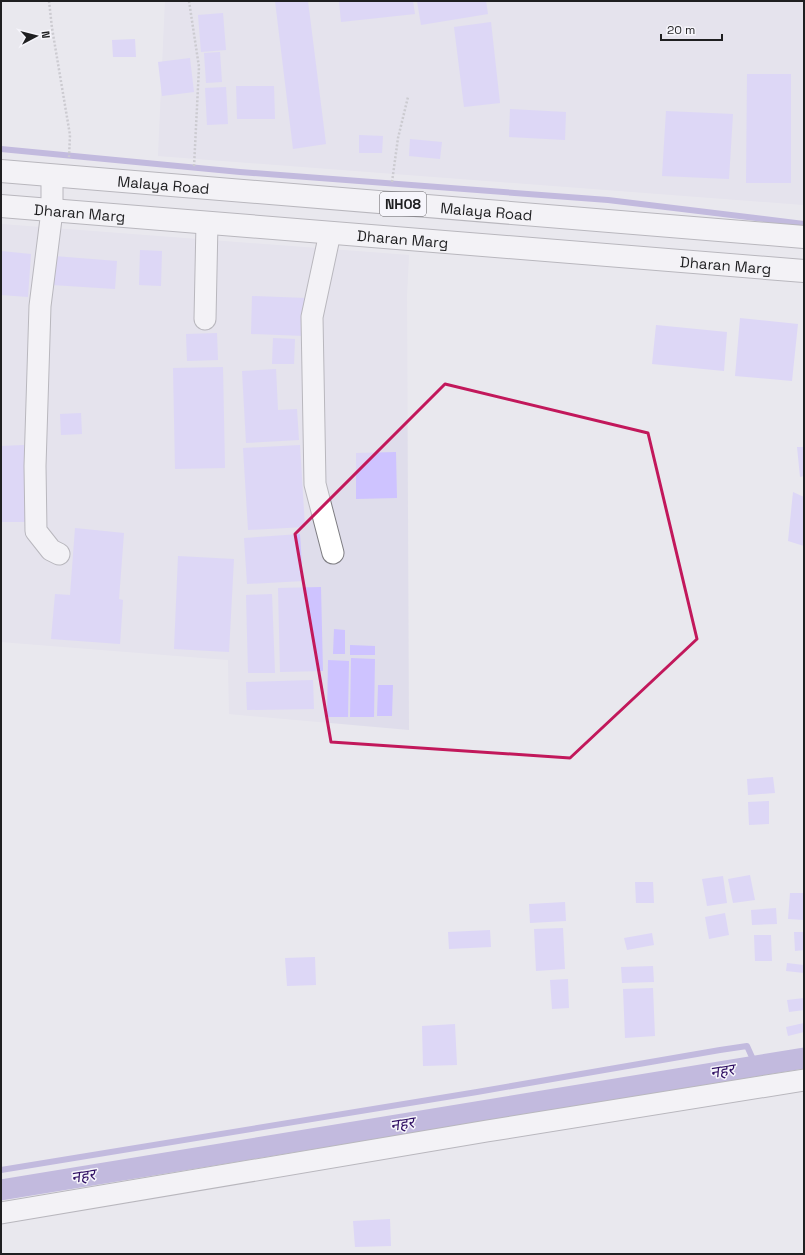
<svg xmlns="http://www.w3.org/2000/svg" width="805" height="1255" font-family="'Space Grotesk','Noto Sans Devanagari',sans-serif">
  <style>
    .built { fill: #dfddeb }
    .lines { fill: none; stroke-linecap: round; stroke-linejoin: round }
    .stream { stroke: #9383ca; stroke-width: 6 }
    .canal { stroke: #9383ca; stroke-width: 21 }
    .building { fill: #cec3ff }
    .minor-casing { stroke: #7e7d82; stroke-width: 23 }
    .major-casing { stroke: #7e7d82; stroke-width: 24 }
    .path { stroke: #a8a8ac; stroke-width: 2.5; stroke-dasharray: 2 2; stroke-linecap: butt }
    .minor { stroke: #fff; stroke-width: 21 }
    .major { stroke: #fff; stroke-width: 22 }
    .marked { fill: none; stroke: #c2185b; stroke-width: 3; stroke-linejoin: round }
    .labels { text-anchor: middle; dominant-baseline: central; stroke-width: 3; stroke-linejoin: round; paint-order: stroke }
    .shield { fill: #f6f5fb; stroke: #605f62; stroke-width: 1 }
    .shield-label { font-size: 14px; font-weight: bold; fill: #1f1f21 }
    .street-label { font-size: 15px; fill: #1f1f21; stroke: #f6f5fb }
    .water-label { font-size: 16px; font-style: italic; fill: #301064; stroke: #f6f5fb }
  </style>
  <rect width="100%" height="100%" fill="#e9e8ee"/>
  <path class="built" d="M 165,1 L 804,1 L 804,205 L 158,156 Z
    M 1,224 L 409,255 L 407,295 L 409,730 L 229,714 L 228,660 L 1,642 Z"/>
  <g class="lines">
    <path class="stream" d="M 1,149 L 240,172 L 608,200 L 804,224
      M 1,1170 L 477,1092 L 720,1050 L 747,1046 L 756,1066"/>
    <path class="canal" d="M 1,1190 L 804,1058"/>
  </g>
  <path class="building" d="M 275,1 L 308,1 L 326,144 L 293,149 Z
    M 339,1 L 413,1 L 415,14 L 341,22 Z
    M 417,1 L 486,1 L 488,14 L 421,25 Z
    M 223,13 L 226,50 L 201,52 L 198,15 Z
    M 491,22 L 500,103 L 464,107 L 454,27 Z
    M 135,39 L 136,57 L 113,57 L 112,40 Z
    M 220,52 L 222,82 L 206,83 L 204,53 Z
    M 190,58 L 194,92 L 162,96 L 158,62 Z
    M 747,74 L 791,74 L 791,183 L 746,183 Z
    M 236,86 L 274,86 L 275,119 L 237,119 Z
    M 226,87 L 228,124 L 207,125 L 205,88 Z
    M 510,109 L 566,112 L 565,140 L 509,137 Z
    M 666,111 L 733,114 L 729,179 L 662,176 Z
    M 359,135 L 383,136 L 382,153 L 359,153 Z
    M 410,139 L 442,142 L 440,159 L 409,156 Z
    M 140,250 L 162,251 L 161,286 L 139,285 Z
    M 1,251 L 31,254 L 28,297 L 1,295 Z
    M 54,256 L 117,261 L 115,289 L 52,285 Z
    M 252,296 L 306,298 L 305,336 L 251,334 Z
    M 740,318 L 798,324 L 792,381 L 735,376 Z
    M 656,325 L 727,332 L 724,371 L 652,364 Z
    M 217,333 L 218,360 L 187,361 L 186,334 Z
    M 273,338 L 295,339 L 294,364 L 272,364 Z
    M 223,367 L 225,468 L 175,469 L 173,368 Z
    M 276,369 L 278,410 L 297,409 L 299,440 L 246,443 L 242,371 Z
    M 81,413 L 82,434 L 61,435 L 60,414 Z
    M 24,445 L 26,522 L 1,522 L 1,446 Z
    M 300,445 L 305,527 L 248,530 L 243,448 Z
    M 797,447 L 804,447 L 804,476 L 800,477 Z
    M 396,452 L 397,498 L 356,499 L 356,453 Z
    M 793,492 L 804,497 L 804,546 L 788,541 Z
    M 75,528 L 124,533 L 119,599 L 123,600 L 120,644 L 51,639 L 55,594 L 70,595 Z
    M 300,534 L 303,581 L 247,584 L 244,538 Z
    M 178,556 L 234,559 L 229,652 L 174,649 Z
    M 321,587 L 323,671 L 280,672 L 278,588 Z
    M 272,594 L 275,673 L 248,673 L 246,595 Z
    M 334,629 L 345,630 L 345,654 L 333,654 Z
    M 350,645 L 375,646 L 375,655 L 350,655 Z
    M 351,658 L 375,659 L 374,717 L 350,717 Z
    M 328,660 L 349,661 L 348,717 L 327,717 Z
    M 313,680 L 314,709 L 247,710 L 246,682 Z
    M 378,685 L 393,685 L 392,716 L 377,716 Z
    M 773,777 L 775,793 L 748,795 L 747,779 Z
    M 769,801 L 769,824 L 749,825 L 748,802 Z
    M 750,875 L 755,900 L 733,903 L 728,879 Z
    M 723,876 L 727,903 L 707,906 L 702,879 Z
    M 635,882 L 653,882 L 654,903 L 636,903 Z
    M 790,893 L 804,893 L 804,920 L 788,919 Z
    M 565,902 L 566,921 L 530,923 L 529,904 Z
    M 776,908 L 777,924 L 752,925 L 751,910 Z
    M 725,913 L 729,935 L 709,939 L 705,917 Z
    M 563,928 L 565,969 L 536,971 L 534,929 Z
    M 490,930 L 491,947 L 449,949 L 448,932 Z
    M 794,932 L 804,932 L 804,950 L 795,951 Z
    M 652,933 L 654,945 L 627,950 L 624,938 Z
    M 754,935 L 771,935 L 772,961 L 755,961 Z
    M 315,957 L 316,985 L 287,986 L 285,958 Z
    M 787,963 L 804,965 L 804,973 L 786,971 Z
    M 653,966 L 654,982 L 622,983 L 621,967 Z
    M 568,979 L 569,1008 L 552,1009 L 550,980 Z
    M 653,988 L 655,1036 L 625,1038 L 623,989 Z
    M 804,998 L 804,1010 L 789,1012 L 787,1000 Z
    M 804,1023 L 804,1032 L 788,1036 L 786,1027 Z
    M 455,1024 L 457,1065 L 423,1066 L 422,1026 Z
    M 390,1219 L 391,1246 L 355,1247 L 353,1221 Z"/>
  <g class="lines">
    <g class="minor-casing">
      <path id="minor" d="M 52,176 L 52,211 L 40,306 L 35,466 L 36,531 L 51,550 L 59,554
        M 330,233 L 312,317 L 315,484 L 333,553
        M 205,319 L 207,223
        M 1,1213 L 487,1131 L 804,1080"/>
    </g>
    <g class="major-casing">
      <g id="major">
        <path id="s1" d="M 1,171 L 804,237"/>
        <path id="s2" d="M 1,206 L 804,271"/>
      </g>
    </g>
    <path class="path" d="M 49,1 L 52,28 L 70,135 L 69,157
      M 189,1 L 199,67 L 194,167
      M 392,182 L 398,138 L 408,97"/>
    <use href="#minor" class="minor"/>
    <use href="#major" class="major"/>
  </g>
  <path d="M0 0H805V1255H0ZM 445,384 L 648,433 L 697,639 L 570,758 L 331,742 L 295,534 Z" fill="#e9e8ee" fill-opacity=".55" fill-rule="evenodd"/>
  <path class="marked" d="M 445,384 L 648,433 L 697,639 L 570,758 L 331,742 L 295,534 Z"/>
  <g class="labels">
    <rect class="shield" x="380" y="192" width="46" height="24" rx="3"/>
    <g class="shield-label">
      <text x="403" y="204">NH08</text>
    </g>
    <g class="street-label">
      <text stroke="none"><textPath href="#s1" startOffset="163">Malaya Road</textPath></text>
      <text stroke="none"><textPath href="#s1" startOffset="487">Malaya Road</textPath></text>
      <text stroke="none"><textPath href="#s2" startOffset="79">Dharan Marg</textPath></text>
      <text stroke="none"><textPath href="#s2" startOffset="403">Dharan Marg</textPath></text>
      <text stroke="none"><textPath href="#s2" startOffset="727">Dharan Marg</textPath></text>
    </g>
    <g class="water-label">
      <text transform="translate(722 1071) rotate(-9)">नहर</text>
      <text transform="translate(402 1124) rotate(-9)">नहर</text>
      <text transform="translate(83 1176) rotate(-9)">नहर</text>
    </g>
  </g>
  <rect width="805" height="1255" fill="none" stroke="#1f1f21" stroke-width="4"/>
  <g transform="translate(36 36) rotate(83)" stroke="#f6f5fb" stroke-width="3" paint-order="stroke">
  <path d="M0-3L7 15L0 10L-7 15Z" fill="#1f1f21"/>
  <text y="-6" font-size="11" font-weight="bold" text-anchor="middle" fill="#1f1f21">N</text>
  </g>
  <path d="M661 34v6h61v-6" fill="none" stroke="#1f1f21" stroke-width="2"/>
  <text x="667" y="34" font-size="12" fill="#1f1f21" stroke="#f6f5fb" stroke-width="3" paint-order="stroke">20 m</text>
</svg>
